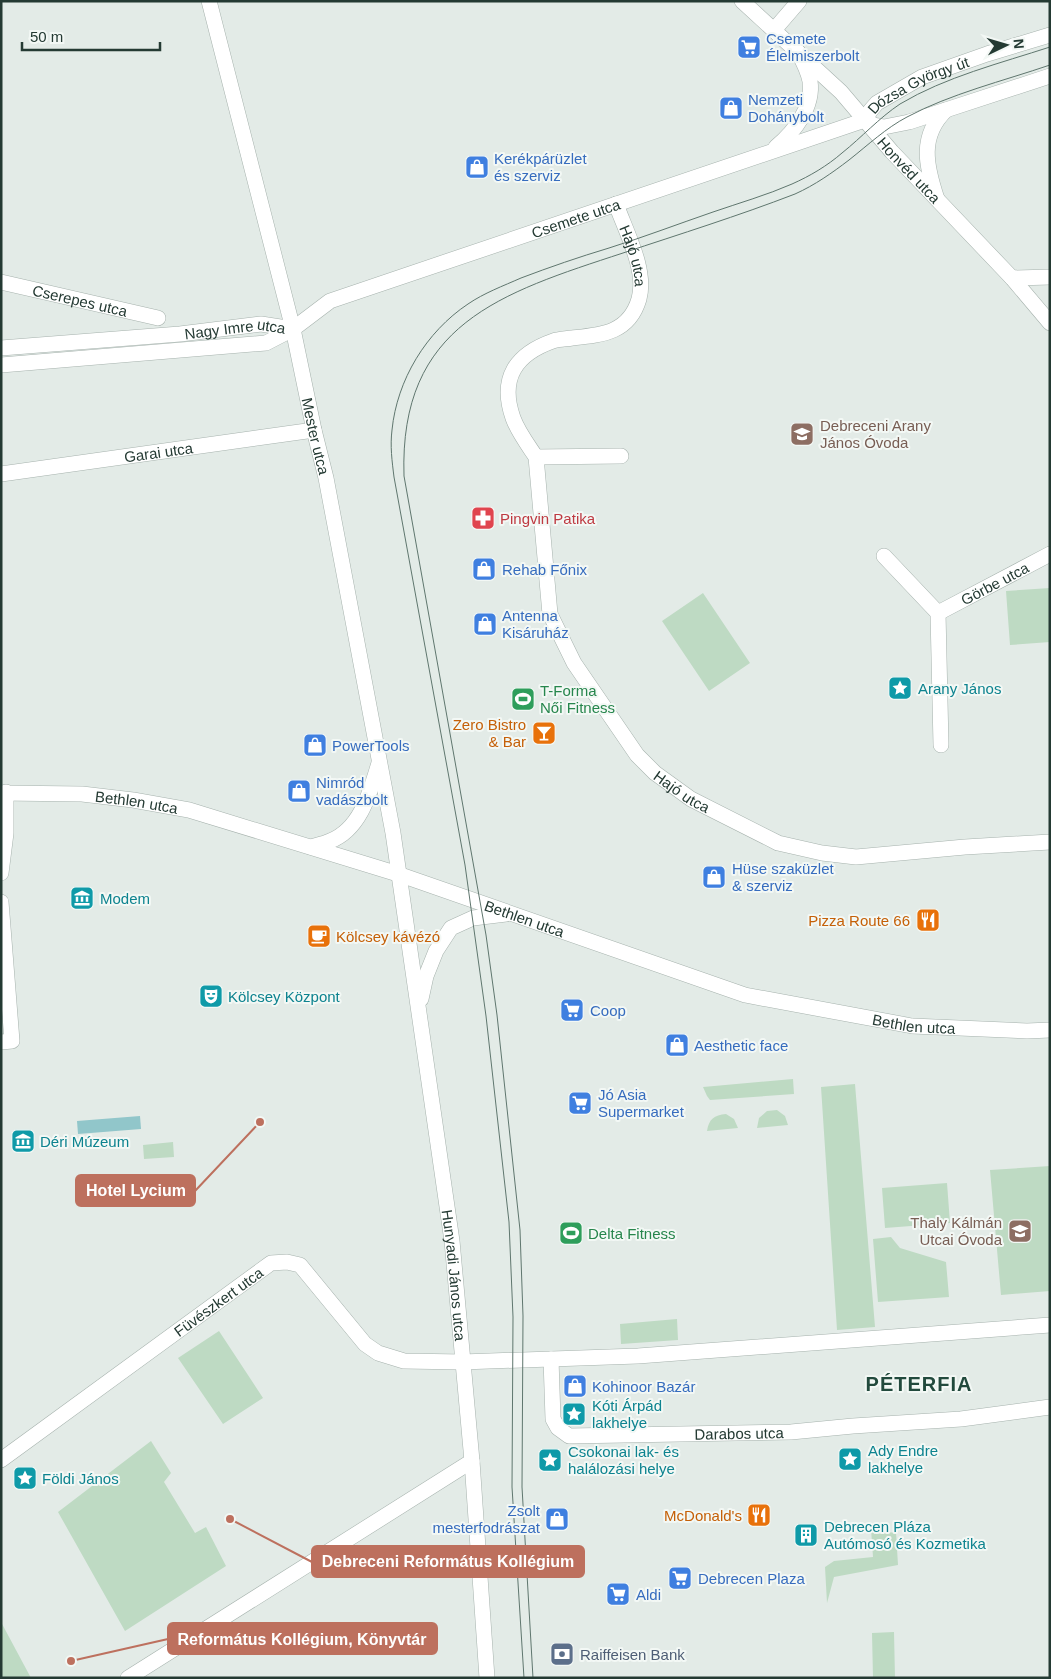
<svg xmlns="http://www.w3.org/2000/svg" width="1051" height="1679" font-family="Helvetica,sans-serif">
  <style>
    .green { fill: #bedac3 }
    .water { fill: #91c6ca }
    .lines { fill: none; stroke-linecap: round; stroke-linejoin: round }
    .minor-casing { stroke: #a6b2ad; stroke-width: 16 }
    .tertiary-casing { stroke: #a6b2ad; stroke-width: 16 }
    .minor { stroke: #fff; stroke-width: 15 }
    .tertiary { stroke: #fff; stroke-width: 15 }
    .tram { stroke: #5f766e; stroke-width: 1 }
    .labels { text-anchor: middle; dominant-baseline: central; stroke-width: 4; stroke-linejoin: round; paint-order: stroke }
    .shop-label { font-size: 15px; fill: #366cbe; stroke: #f3f8f5; text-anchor: start }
    .street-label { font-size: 15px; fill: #243a33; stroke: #f3f8f5 }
    .education-label { font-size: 15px; fill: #785e54; stroke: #f3f8f5; text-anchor: start }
    .health-label { font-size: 15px; fill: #be3a42; stroke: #f3f8f5; text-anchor: start }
    .culture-label { font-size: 15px; fill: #0d838f; stroke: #f3f8f5; text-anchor: start }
    .leisure-label { font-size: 15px; fill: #27864d; stroke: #f3f8f5; text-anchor: start }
    .food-label { font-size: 15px; fill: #c56008; stroke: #f3f8f5; text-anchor: end }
    .service-label { font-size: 15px; fill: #4e5e75; stroke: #f3f8f5; text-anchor: start }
    .district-label { font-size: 20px; font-weight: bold; letter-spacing: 1px; fill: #224a3d; stroke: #f3f8f5 }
    .leader { fill: none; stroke: #bd705e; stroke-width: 2 }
    .callout-dot { fill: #bd705e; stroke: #f3f8f5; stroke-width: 2 }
    .callout { fill: #bd705e; stroke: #bd705e; stroke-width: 2 }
    .callout-label { font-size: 16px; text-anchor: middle; font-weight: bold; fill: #fff }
  </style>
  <rect width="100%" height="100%" fill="#e3ebe7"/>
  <path class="green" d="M 1050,588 L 1050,642 L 1010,645 L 1006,591 Z
    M 703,593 L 750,663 L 709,691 L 662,621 Z
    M 793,1079 L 794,1094 L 710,1100 L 707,1096 L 703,1087 Z
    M 855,1084 L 875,1327 L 837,1330 L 821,1087 Z
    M 777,1110 L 785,1116 L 788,1125 L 757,1128 L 759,1118 L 767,1111 Z
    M 726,1114 L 734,1119 L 738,1128 L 707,1131 C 709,1119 714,1115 726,1114 Z
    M 173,1142 L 174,1157 L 144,1159 L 143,1145 Z
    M 1050,1166 L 1050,1291 L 1001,1295 L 990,1170 Z
    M 947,1183 L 950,1223 L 885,1228 L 882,1188 Z
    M 891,1237 L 900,1248 L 946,1262 L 949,1297 L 878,1302 L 873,1239 Z
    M 677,1319 L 678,1340 L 621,1344 L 620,1324 Z
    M 219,1331 L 263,1398 L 223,1424 L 178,1358 Z
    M 151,1441 L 171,1473 L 164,1482 L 195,1533 L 206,1527 L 226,1566 L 125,1631 L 58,1512 Z
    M 871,1529 L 874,1529 L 874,1534 L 896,1532 L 898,1565 L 834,1577 L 827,1603 L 825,1567 L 834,1561 L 873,1557 Z
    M 1,1622 L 31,1678 L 1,1678 Z
    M 894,1632 L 895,1678 L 873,1678 L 872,1633 Z"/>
  <path class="water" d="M 140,1116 L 141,1129 L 78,1134 L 77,1121 Z"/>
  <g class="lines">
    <g class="minor-casing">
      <g id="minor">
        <path id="s1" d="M 742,1 L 841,92 L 892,152 L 1012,278 L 1050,323"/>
        <path d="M 774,30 L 799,1"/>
        <path id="s2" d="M 616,204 C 626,232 647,270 639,299 C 629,333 602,335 572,338 C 566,339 559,339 553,341 C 516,354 499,378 513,418 C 518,432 528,445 536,457 L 550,614 L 574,663 L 637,755 L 655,773 L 691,799 L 778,843 L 822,853 L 856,857 L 965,847 L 1050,842"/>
        <path d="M 1012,278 L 1050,277"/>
        <path id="s3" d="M 1,282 L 158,318"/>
        <path d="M 536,457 L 621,456"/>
        <path id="s4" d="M 1,474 L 314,430"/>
        <path d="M 884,556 L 938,613 L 941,745"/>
        <path id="s5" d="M 938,613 L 1050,554"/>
        <path id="s6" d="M 1,793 L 82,794 L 133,800 L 189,810 L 398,874"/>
        <path d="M 1,873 L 6,833 L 6,792"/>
        <path d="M 1,902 L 12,1041 L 1,1042"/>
        <path id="s7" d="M 551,1359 L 553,1419 L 558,1428 L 569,1436 L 791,1432 L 853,1426 L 961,1419 L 1050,1407"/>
        <path id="s8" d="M 1,1460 L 271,1263 L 287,1262 L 300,1265 L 365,1344 L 378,1353 L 404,1361 L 462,1362 L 638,1356 L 1050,1325"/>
        <path d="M 128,1678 L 472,1461"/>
      </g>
    </g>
    <g class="tertiary-casing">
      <g id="tertiary">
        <path id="s9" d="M 209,1 L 293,329 L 314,430 L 326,478 L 393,833 L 452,1241 L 472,1461 L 487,1678"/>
        <path id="s10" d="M 865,120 L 870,111 L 877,103 L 922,77 L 987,54 L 1050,35"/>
        <path d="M 865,120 L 874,125 L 884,127 L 909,122 L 1050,76"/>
        <path d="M 776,147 C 794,132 814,107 810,81 C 808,71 803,61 798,52"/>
        <path d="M 937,199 C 926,166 919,136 946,110"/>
        <path id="s11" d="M 1,348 L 180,334 L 261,324 L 293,329"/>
        <path id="s12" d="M 1,365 L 266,343 L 293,329 L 330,301 L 865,120"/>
        <path d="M 311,847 C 317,845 324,844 330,841 C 361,829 370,792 379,763"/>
        <path id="s13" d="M 398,874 L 745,995 L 912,1026 L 1027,1031 L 1050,1030"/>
        <path d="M 421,999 L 426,976 L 436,951 L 451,928 L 473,918 L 506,914"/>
      </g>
    </g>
    <use href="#minor" class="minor"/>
    <use href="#tertiary" class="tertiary"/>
    <path class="tram" d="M 524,1678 L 512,1487 L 513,1317 L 509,1222 L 486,1016 L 465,865 L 394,477 C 392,461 390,446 392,430 C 397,380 426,332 468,304 C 484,293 503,286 521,278 C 550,267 579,257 609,248 C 644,237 678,224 713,212 C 739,203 767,195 792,184 C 810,176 827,166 842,153 C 862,137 879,118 900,104 C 945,77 1001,63 1050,47
      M 533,1678 L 522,1487 L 523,1316 L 520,1230 L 497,1015 L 486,935 L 404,476 C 399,324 501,293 623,253 C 680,234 738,216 795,194 C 815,185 832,173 849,160 C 868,145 886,128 907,117 C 950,94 1003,81 1050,65"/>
  </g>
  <defs>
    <g id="supermarket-square" transform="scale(1.25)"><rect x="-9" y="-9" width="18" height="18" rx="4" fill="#3f7fe0" stroke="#f3f8f5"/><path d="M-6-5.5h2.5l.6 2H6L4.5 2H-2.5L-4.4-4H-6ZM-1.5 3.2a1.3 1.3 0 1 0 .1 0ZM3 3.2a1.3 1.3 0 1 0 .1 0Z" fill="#fff"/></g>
    <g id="shop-square" transform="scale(1.25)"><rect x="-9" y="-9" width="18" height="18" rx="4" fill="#3f7fe0" stroke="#f3f8f5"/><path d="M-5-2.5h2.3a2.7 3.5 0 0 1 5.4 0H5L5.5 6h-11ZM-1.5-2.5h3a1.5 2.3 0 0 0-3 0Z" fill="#fff"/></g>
    <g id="school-square" transform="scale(1.25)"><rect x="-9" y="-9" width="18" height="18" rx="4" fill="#8d6e63" stroke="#f3f8f5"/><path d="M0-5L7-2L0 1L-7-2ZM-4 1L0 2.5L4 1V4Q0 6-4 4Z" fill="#fff"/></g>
    <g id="pharmacy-square" transform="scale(1.25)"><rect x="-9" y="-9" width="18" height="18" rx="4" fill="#e0444e" stroke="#f3f8f5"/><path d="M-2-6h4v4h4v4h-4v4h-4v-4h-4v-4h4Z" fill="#fff"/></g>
    <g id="sight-square" transform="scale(1.25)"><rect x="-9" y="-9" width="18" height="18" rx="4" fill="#0f9aa8" stroke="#f3f8f5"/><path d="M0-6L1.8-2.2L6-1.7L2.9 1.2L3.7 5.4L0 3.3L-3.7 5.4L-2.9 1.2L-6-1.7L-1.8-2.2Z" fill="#fff"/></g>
    <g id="stadium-square" transform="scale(1.25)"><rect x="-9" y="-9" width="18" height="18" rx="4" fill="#2e9e5b" stroke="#f3f8f5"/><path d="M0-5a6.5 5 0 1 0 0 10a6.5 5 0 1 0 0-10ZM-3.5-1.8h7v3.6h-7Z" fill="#fff"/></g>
    <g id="bar-square" transform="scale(1.25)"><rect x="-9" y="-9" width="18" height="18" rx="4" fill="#e8710a" stroke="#f3f8f5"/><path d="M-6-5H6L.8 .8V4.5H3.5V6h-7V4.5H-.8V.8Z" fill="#fff"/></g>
    <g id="museum-square" transform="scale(1.25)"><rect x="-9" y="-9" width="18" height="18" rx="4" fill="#0f9aa8" stroke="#f3f8f5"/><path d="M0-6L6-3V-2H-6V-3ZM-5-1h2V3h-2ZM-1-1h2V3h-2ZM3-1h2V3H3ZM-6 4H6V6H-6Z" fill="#fff"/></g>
    <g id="restaurant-square" transform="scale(1.25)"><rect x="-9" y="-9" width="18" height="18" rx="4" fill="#e8710a" stroke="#f3f8f5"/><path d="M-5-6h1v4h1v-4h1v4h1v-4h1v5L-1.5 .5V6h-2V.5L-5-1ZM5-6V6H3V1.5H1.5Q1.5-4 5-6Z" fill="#fff"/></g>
    <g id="cafe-square" transform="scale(1.25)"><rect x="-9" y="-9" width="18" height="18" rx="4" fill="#e8710a" stroke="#f3f8f5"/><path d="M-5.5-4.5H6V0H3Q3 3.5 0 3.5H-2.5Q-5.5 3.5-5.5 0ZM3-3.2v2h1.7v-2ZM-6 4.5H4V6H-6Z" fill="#fff"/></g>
    <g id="theatre-square" transform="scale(1.25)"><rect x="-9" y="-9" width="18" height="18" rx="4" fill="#0f9aa8" stroke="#f3f8f5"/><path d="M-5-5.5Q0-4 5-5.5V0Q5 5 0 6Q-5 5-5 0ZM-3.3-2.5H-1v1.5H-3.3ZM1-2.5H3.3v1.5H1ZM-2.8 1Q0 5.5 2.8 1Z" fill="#fff"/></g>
    <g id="building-square" transform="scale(1.25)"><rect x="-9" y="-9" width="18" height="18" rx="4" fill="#0f9aa8" stroke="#f3f8f5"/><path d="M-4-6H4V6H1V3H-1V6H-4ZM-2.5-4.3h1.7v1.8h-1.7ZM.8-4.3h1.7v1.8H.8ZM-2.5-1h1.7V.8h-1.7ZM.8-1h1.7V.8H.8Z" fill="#fff"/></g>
    <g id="bank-square" transform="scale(1.25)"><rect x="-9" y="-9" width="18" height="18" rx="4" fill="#5c6f8a" stroke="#f3f8f5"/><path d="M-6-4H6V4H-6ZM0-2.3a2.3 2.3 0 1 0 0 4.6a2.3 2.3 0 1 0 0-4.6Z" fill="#fff"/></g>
  </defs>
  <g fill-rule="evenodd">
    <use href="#supermarket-square" x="749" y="47"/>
    <use href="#shop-square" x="731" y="108"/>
    <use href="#shop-square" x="477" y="167"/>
    <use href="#school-square" x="802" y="434"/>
    <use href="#pharmacy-square" x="483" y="518"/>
    <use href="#shop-square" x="484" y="569"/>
    <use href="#shop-square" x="485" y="624"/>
    <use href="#sight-square" x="900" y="688"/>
    <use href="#stadium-square" x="523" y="699"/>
    <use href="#bar-square" x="544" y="733"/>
    <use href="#shop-square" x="315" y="745"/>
    <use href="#shop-square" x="299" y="791"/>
    <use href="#shop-square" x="714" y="877"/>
    <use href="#museum-square" x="82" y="898"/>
    <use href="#restaurant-square" x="928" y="920"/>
    <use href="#cafe-square" x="319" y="936"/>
    <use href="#theatre-square" x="211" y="996"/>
    <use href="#supermarket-square" x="572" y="1010"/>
    <use href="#shop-square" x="677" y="1045"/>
    <use href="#supermarket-square" x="580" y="1103"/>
    <use href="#museum-square" x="23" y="1141"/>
    <use href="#school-square" x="1020" y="1231"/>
    <use href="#stadium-square" x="571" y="1233"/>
    <use href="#shop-square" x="575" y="1386"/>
    <use href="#sight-square" x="574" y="1414"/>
    <use href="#sight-square" x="850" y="1459"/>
    <use href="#sight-square" x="550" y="1460"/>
    <use href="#sight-square" x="25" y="1478"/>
    <use href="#restaurant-square" x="759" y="1515"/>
    <use href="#shop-square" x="557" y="1519"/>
    <use href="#building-square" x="806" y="1535"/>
    <use href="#supermarket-square" x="680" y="1578"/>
    <use href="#supermarket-square" x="618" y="1594"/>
    <use href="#bank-square" x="562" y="1654"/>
  </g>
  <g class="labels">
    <g class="shop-label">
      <text x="766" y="38">Csemete<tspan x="766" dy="17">Élelmiszerbolt</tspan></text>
      <text x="748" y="99">Nemzeti<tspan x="748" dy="17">Dohánybolt</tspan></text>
      <text x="494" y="158">Kerékpárüzlet<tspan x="494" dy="17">és szerviz</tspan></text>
      <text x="502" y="569">Rehab Főnix</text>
      <text x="502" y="615">Antenna<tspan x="502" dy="17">Kisáruház</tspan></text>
      <text x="332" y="745">PowerTools</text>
      <text x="316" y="782">Nimród<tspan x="316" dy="17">vadászbolt</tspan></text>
      <text x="732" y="868">Hüse szaküzlet<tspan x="732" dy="17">&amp; szerviz</tspan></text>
      <text x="590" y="1010">Coop</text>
      <text x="694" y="1045">Aesthetic face</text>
      <text x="598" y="1094">Jó Asia<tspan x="598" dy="17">Supermarket</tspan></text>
      <text x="592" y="1386">Kohinoor Bazár</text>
      <text x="540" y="1510" text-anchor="end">Zsolt<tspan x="540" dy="17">mesterfodrászat</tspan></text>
      <text x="698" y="1578">Debrecen Plaza</text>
      <text x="636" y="1594">Aldi</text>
    </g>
    <g class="street-label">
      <text stroke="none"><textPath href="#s10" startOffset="66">Dózsa György út</textPath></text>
      <text stroke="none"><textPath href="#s1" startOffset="238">Honvéd utca</textPath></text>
      <text stroke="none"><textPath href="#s12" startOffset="602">Csemete utca</textPath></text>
      <text stroke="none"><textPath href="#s2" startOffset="55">Hajó utca</textPath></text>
      <text stroke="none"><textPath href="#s3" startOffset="81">Cserepes utca</textPath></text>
      <text stroke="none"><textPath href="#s11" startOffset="235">Nagy Imre utca</textPath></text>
      <text stroke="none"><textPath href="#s9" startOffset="448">Mester utca</textPath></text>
      <text stroke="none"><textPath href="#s4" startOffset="159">Garai utca</textPath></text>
      <text stroke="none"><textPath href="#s5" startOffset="64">Görbe utca</textPath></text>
      <text stroke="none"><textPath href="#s2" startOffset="729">Hajó utca</textPath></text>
      <text stroke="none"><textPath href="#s6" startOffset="136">Bethlen utca</textPath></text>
      <text stroke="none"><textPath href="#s13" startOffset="134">Bethlen utca</textPath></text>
      <text stroke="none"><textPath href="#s13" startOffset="539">Bethlen utca</textPath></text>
      <text stroke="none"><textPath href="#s9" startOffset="1299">Hunyadi János utca</textPath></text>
      <text stroke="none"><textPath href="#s8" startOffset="269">Füvészkert utca</textPath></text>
      <text stroke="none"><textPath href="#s7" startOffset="254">Darabos utca</textPath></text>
    </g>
    <g class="education-label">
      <text x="820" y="425">Debreceni Arany<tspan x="820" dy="17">János Óvoda</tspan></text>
      <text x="1002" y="1222" text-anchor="end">Thaly Kálmán<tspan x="1002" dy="17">Utcai Óvoda</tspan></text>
    </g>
    <g class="health-label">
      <text x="500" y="518">Pingvin Patika</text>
    </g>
    <g class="culture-label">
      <text x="918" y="688">Arany János</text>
      <text x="100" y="898">Modem</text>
      <text x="228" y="996">Kölcsey Központ</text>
      <text x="40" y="1141">Déri Múzeum</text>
      <text x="592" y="1405">Kóti Árpád<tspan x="592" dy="17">lakhelye</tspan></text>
      <text x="868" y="1450">Ady Endre<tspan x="868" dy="17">lakhelye</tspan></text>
      <text x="568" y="1451">Csokonai lak- és<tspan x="568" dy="17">halálozási helye</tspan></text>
      <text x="42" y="1478">Földi János</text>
      <text x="824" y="1526">Debrecen Pláza<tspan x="824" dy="17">Autómosó és Kozmetika</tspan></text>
    </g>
    <g class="leisure-label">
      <text x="540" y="690">T-Forma<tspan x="540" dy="17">Női Fitness</tspan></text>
      <text x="588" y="1233">Delta Fitness</text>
    </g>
    <g class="food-label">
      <text x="526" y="724">Zero Bistro<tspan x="526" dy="17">&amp; Bar</tspan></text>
      <text x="910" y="920">Pizza Route 66</text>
      <text x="336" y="936" text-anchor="start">Kölcsey kávézó</text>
      <text x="742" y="1515">McDonald's</text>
    </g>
    <g class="service-label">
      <text x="580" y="1654">Raiffeisen Bank</text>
    </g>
    <g class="district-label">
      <text x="919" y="1384">PÉTERFIA</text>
    </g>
  </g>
  <path class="leader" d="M260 1122L195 1191M230 1519L312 1562M71 1661L168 1639"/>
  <g class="callout-dot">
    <circle cx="260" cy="1122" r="5"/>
    <circle cx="230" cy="1519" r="5"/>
    <circle cx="71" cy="1661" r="5"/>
  </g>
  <g class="callout">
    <rect x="76" y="1175" width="119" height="31" rx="5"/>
    <rect x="312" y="1546" width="272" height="31" rx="5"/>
    <rect x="168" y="1623" width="269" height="31" rx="5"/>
  </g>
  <g class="callout-label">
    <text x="136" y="1196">Hotel Lycium</text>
    <text x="448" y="1567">Debreceni Református Kollégium</text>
    <text x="302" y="1645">Református Kollégium, Könyvtár</text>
  </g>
  <rect width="1051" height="1679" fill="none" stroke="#243a33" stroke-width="5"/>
  <g transform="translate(1006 45) rotate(85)" stroke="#f3f8f5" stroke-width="4" paint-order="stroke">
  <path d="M0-4L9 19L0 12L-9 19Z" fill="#243a33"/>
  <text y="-8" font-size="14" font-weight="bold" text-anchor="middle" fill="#243a33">N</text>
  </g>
  <path d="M22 42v8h138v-8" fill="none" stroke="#243a33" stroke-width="2.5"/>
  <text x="30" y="42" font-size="15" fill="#243a33" stroke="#f3f8f5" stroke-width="4" paint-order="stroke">50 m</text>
</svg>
